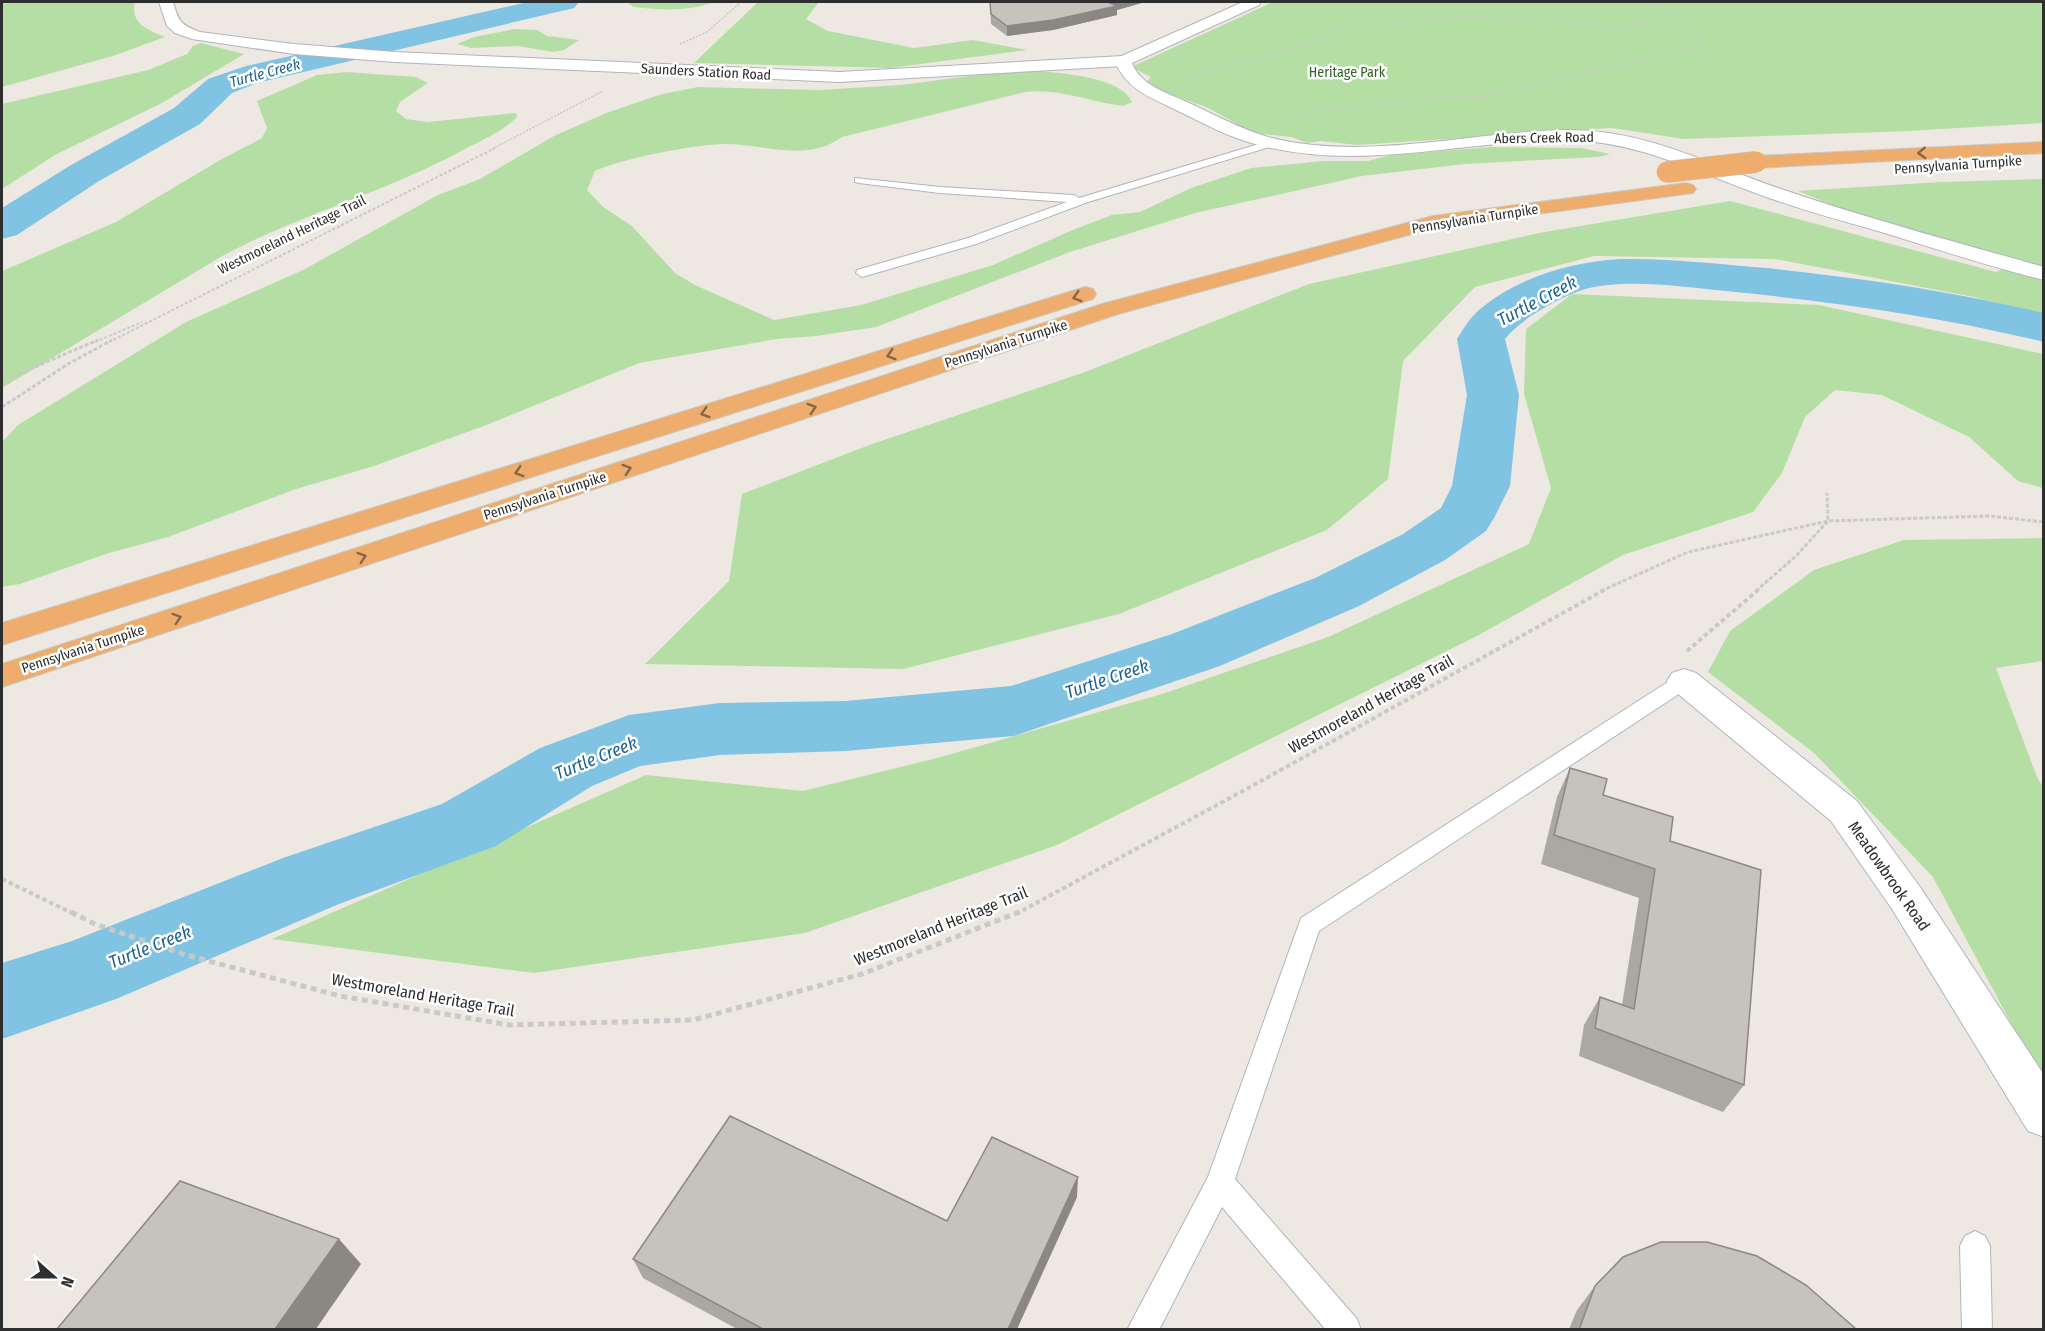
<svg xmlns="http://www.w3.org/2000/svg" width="2045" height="1331" font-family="'Fira Sans Condensed',sans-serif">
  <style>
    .green { fill: #b5dea5 }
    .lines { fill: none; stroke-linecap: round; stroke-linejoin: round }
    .river { fill: #81c3e3; fill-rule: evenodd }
    .service-casing { stroke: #b2b3bc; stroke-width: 2 }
    .minor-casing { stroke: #b2b3bc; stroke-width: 2 }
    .tertiary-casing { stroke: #b2b3bc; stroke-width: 2 }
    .motorway-casing { stroke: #c9c9c9; stroke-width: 2 }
    .path-far4 { stroke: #c9c9c9; stroke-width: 1.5; stroke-dasharray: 2 1.5; stroke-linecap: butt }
    .path-far3 { stroke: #c9c9c9; stroke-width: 2; stroke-dasharray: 3 2; stroke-linecap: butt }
    .path-far2 { stroke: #c9c9c9; stroke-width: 3; stroke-dasharray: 4 2; stroke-linecap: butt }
    .path-far1 { stroke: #c9c9c9; stroke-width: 4; stroke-dasharray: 4.5 3; stroke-linecap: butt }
    .path { stroke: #c9c9c9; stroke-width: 5; stroke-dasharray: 6 4.5; stroke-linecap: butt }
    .service { fill: #fff; fill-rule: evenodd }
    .minor { fill: #fff; fill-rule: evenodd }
    .tertiary { fill: #fff; fill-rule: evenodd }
    .motorway { fill: #eead6c; fill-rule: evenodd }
    .motorway-bridge-casing { stroke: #c9c9c9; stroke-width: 22; stroke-linecap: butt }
    .motorway-bridge { stroke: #eead6c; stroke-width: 21 }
    .wall { fill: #aaa8a3 }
    .shaded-wall { fill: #8b8884 }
    .building { fill: #c6c3bd; stroke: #8b8884; stroke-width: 1.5 }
    .oneway { stroke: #84674a }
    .labels { text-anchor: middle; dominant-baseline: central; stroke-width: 5; stroke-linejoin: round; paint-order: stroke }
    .far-street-label { font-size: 14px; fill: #2e2e2e; stroke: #fff }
    .far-park-label { font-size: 14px; fill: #2d6523; stroke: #fff }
    .far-water-label { font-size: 15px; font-style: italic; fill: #1c6393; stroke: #fff }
    .street-label { font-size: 16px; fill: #2e2e2e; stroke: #fff }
    .water-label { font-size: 18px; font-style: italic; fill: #1c6393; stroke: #fff }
  </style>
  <rect width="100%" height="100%" fill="#ede9e2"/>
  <path class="green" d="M 2,2 L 135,2 C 130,24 148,30 165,37 L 113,56 L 2,87 Z
    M 632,2 L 714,2 C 690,12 660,10 634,7 L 629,4 Z
    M 758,2 L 819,2 L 806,19 L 828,31 L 914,48 L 973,40 L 1027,50 L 890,68 L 694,63 Z
    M 1273,2 L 2043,2 L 2043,123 L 1908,131 L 1684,139 L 1612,128 L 1357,145 L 1321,141 L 1307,143 L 1291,137 L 1254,133 L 1206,107 L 1172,95 L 1147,82 L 1151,77 L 1131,67 Z
    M 515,29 L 537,30 L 547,36 L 579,40 L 564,50 L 553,52 L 518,46 L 471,48 L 457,44 L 474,37 Z
    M 201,43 L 244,54 L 162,103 L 55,155 L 2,189 L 2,104 L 148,70 L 187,54 L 193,46 Z
    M 1041,71 C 1065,74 1121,77 1132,102 L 1123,106 C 1090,102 1059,88 1025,92 L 842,137 C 807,163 764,144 725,144 C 696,144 620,159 595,171 L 587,190 L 603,207 L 632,226 L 675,273 L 695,285 L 774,320 L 861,305 L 993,265 L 1075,229 L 1112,215 L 1140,212 L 1191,188 L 1251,168 L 1323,161 L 1368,161 L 1391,155 L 1491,147 L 1582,148 L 1610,154 L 1598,157 L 1464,164 L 1362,176 L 1195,213 L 1070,252 L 876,327 L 816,336 L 777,339 L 639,363 L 489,424 L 374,466 L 296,489 L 168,537 L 109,553 L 20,584 L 2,587 L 2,442 L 18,425 L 186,322 L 305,269 L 438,195 L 480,179 L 554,136 L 606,113 L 662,94 L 698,87 L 819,90 L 901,85 L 977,75 Z
    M 346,72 L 416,77 L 428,83 L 400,102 L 396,111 L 406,119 L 428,122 L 516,113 L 517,117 C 502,132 482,140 463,150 C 386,192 301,214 224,255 L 2,388 L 2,271 L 116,222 L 220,160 L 262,138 L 267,128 L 257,101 L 317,75 Z
    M 2043,179 L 2043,315 L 1974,297 L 1775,259 L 1594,256 L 1475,287 L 1403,361 L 1388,479 L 1327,530 L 1119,614 L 903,669 L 645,664 L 729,581 L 742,494 L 872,444 L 1085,372 L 1309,284 L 1539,233 L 1730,201 L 1996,272 L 2021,261 L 1847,211 L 1798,191 L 1941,182 Z
    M 1572,294 L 1819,305 L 2043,354 L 2043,488 L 2018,481 L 1969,437 L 1882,395 L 1835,390 L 1805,417 L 1782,473 L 1753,512 L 1623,555 L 1475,637 L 1057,845 L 805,933 L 534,973 L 272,939 L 646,775 L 803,791 L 937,758 L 1162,694 L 1328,637 L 1529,544 L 1551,488 L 1524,394 L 1526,329 Z
    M 2043,538 L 2043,661 L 1996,668 L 2037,777 L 2043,787 L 2043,1083 L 1933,877 L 1814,753 L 1708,672 L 1730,631 L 1814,570 L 1904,540 Z"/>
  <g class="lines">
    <path class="river" d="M 528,2 L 579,2 L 574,8 L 257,83 L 232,93 L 200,124 L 99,181 L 17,235 L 2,239 L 2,208 L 71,165 L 174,108 L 208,79 L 246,66 Z
      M 1620,259 C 1670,258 1718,264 1767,268 C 1860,278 1952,291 2044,313 L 2044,342 C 1939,316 1833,302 1726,291 C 1683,287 1627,278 1585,289 C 1562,296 1520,319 1505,339 L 1519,395 L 1510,486 L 1494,518 L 1486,531 L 1445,560 L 1359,606 L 1220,666 L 1014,736 L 845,751 L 720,755 L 640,766 L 592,786 L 496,846 L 339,904 L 116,999 L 2,1039 L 2,963 L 72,941 L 283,858 L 442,804 L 540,748 L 629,715 L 720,703 L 845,701 L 1011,686 L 1172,634 L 1315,578 L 1403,534 L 1441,508 L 1452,486 L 1467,395 L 1457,339 C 1463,329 1470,318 1479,310 C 1518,277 1571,262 1620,259 Z"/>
    <g class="service-casing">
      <path id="service" d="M 1272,140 L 1276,141 L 1276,145 L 1088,202 L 976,244 L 862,277 L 856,273 L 857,270 L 968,238 L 1067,202 L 940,193 L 859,183 L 855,182 L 855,178 L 940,187 L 1074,195 L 1079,198 Z
        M 1684,674 L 1691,676 L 1694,681 L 1691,686 L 1319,931 L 1235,1179 L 1357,1319 L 1361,1330 L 1326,1330 L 1222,1207 L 1159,1330 L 1127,1330 L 1208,1177 L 1301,918 L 1677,676 Z
        M 1975,1231 L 1985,1236 L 1990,1246 L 1992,1330 L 1962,1330 L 1960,1246 L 1965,1236 Z"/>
    </g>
    <g class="minor-casing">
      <path id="minor" d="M 159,2 L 173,2 C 179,21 179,24 200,32 L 294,44 L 395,52 L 839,72 L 1123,56 L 1131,61 L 1123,66 L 839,82 L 395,62 L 294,54 L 192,39 L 175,33 L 167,26 Z
        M 1684,669 L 1696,673 L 1857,801 L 1920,887 L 2044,1075 L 2044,1137 L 2028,1131 L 1892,909 L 1831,821 L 1672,689 L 1667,681 L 1672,673 Z"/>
    </g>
    <g class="tertiary-casing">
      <path id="tertiary" d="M 1243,2 L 1261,2 L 1259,5 L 1132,63 C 1141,86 1168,93 1189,103 C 1215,115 1241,129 1268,137 C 1365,162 1468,132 1565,130 C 1645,128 1716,168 1790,192 C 1873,220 1959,243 2044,267 L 2044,280 C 1991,267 1939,250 1888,234 C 1850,223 1812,213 1775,200 C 1706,177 1642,141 1568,140 C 1463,140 1359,173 1255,144 C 1228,137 1203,123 1178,111 C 1152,98 1126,90 1115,61 L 1117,58 Z"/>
    </g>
    <g class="motorway-casing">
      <path id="motorway" d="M 2044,142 L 2044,153 L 1756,168 L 1749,166 L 1747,162 L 1749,158 L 1756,156 Z
        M 1686,183 L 1693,185 L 1696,189 L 1693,193 L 1434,228 L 1118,314 L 2,687 L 2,664 L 1102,304 L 1433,216 Z
        M 1085,287 L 1093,289 L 1096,294 L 1093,299 L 2,645 L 2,623 Z"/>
    </g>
    <path class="path-far4" d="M 680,44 L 707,32 L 741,2
      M 1191,82 L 1187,75 L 1271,56 L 1326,38 L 1338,24 L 1403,23 L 1461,16 L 1565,21 L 1612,27 L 1661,23
      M 1284,118 L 1334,108 L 1397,104 L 1450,97 L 1488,96 L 1671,53 L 1703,49 L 1699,36 L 1661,23 L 1666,11 L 1658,2
      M 492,149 L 603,91"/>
    <path class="path-far3" d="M 95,342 L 142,322
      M 109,342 L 495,148"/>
    <path class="path-far2" d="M 2,381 L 98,340
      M 2,407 L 68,364 L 112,340
      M 1601,591 L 1688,552 L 1828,521 L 1989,516 L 2044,522
      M 1756,591 L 1796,556 L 1828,521 L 1827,493"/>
    <path class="path-far1" d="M 1687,651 L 1758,590
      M 2,879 L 74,914
      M 1016,914 L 1252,786 L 1604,590"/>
    <path class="path" d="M 71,912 L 95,924 L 186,955 L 340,996 L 509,1025 L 693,1020 L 862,974 L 1019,912"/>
    <use href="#service" class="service"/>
    <use href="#minor" class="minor"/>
    <use href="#tertiary" class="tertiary"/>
    <use href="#motorway" class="motorway"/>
    <g class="motorway-bridge-casing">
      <path id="motorway-bridge" d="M 1667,172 L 1756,162"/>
    </g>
    <use href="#motorway-bridge" class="motorway-bridge"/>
  </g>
  <path class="wall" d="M 990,2 L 1145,2 L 1117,10 L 1117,15 L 1053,30 L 1007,36 L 991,24 Z
    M 1570,768 L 1603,795 L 1670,841 L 1744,1085 L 1723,1112 L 1579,1056 L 1584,1025 L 1600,997 L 1622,1005 L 1639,898 L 1541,864 L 1557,797 Z
    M 1077,1197 L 1017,1329 L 737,1329 L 643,1278 L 633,1259 L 947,1221 Z
    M 1595,1286 L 1856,1329 L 1569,1329 L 1577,1310 Z"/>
  <path class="shaded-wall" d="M 1115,2 L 1145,2 L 1117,10 L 1117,15 L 1053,30 L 1007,36 L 1007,26 Z
    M 1078,1177 L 1077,1197 L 1017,1329 L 1008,1329 Z
    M 339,1239 L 361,1264 L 316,1329 L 275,1329 Z"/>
  <path class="building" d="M 990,2 L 1115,2 L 1110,3 L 1117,6 L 1053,20 L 1007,26 L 991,14 Z
    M 1570,768 L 1607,779 L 1603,795 L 1673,817 L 1670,841 L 1761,870 L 1744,1085 L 1595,1028 L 1600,997 L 1634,1009 L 1655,869 L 1554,835 Z
    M 730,1116 L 947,1221 L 992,1137 L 1078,1177 L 1008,1329 L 763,1329 L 633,1259 Z
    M 180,1181 L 339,1239 L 275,1329 L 57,1329 Z
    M 1661,1242 L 1707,1242 L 1757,1256 L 1806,1285 L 1856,1329 L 1580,1329 L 1580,1327 L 1595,1286 L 1623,1257 Z"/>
  <defs><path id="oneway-chevron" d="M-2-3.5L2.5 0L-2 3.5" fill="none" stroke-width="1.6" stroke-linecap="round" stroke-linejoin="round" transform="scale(1.5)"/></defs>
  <g class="oneway">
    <use href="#oneway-chevron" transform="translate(1922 153) rotate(177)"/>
    <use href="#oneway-chevron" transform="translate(1077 297) rotate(163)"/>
    <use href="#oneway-chevron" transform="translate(891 355) rotate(163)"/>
    <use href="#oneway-chevron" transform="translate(812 408) rotate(-18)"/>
    <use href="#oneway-chevron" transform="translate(705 413) rotate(163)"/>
    <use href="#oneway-chevron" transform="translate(627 469) rotate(-18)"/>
    <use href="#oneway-chevron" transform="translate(519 472) rotate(163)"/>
    <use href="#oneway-chevron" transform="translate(362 557) rotate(-18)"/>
    <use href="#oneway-chevron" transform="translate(177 618) rotate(-18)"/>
  </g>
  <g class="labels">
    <g class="far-street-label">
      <text transform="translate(706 72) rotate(3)">Saunders Station Road</text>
      <text transform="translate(1544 138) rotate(-1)">Abers Creek Road</text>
      <text transform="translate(1958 165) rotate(-4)">Pennsylvania Turnpike</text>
      <text transform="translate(1475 219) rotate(-9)">Pennsylvania Turnpike</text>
      <text transform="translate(292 235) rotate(-26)">Westmoreland Heritage Trail</text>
      <text transform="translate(1006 344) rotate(-18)">Pennsylvania Turnpike</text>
      <text transform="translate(545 496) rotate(-18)">Pennsylvania Turnpike</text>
      <text transform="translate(83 649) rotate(-18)">Pennsylvania Turnpike</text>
    </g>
    <g class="far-park-label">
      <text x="1347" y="72">Heritage Park</text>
    </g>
    <g class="far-water-label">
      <text transform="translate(265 73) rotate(-15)">Turtle Creek</text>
    </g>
    <g class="street-label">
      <text transform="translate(1371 704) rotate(-29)">Westmoreland Heritage Trail</text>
      <text transform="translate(1889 876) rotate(55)">Meadowbrook Road</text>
      <text transform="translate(941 926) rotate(-22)">Westmoreland Heritage Trail</text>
      <text transform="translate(423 995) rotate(10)">Westmoreland Heritage Trail</text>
    </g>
    <g class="water-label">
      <text transform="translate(1537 301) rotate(-28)">Turtle Creek</text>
      <text transform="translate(1107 679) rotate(-19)">Turtle Creek</text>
      <text transform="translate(596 758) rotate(-22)">Turtle Creek</text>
      <text transform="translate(150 947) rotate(-22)">Turtle Creek</text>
    </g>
  </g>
  <rect width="2045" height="1331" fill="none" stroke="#2e2e2e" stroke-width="6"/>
  <g transform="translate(54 1277) rotate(111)" stroke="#ffffff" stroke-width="4.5" paint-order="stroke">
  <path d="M0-4.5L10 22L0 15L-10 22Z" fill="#2e2e2e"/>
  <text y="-9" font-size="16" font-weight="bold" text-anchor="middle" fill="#2e2e2e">N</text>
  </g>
</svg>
